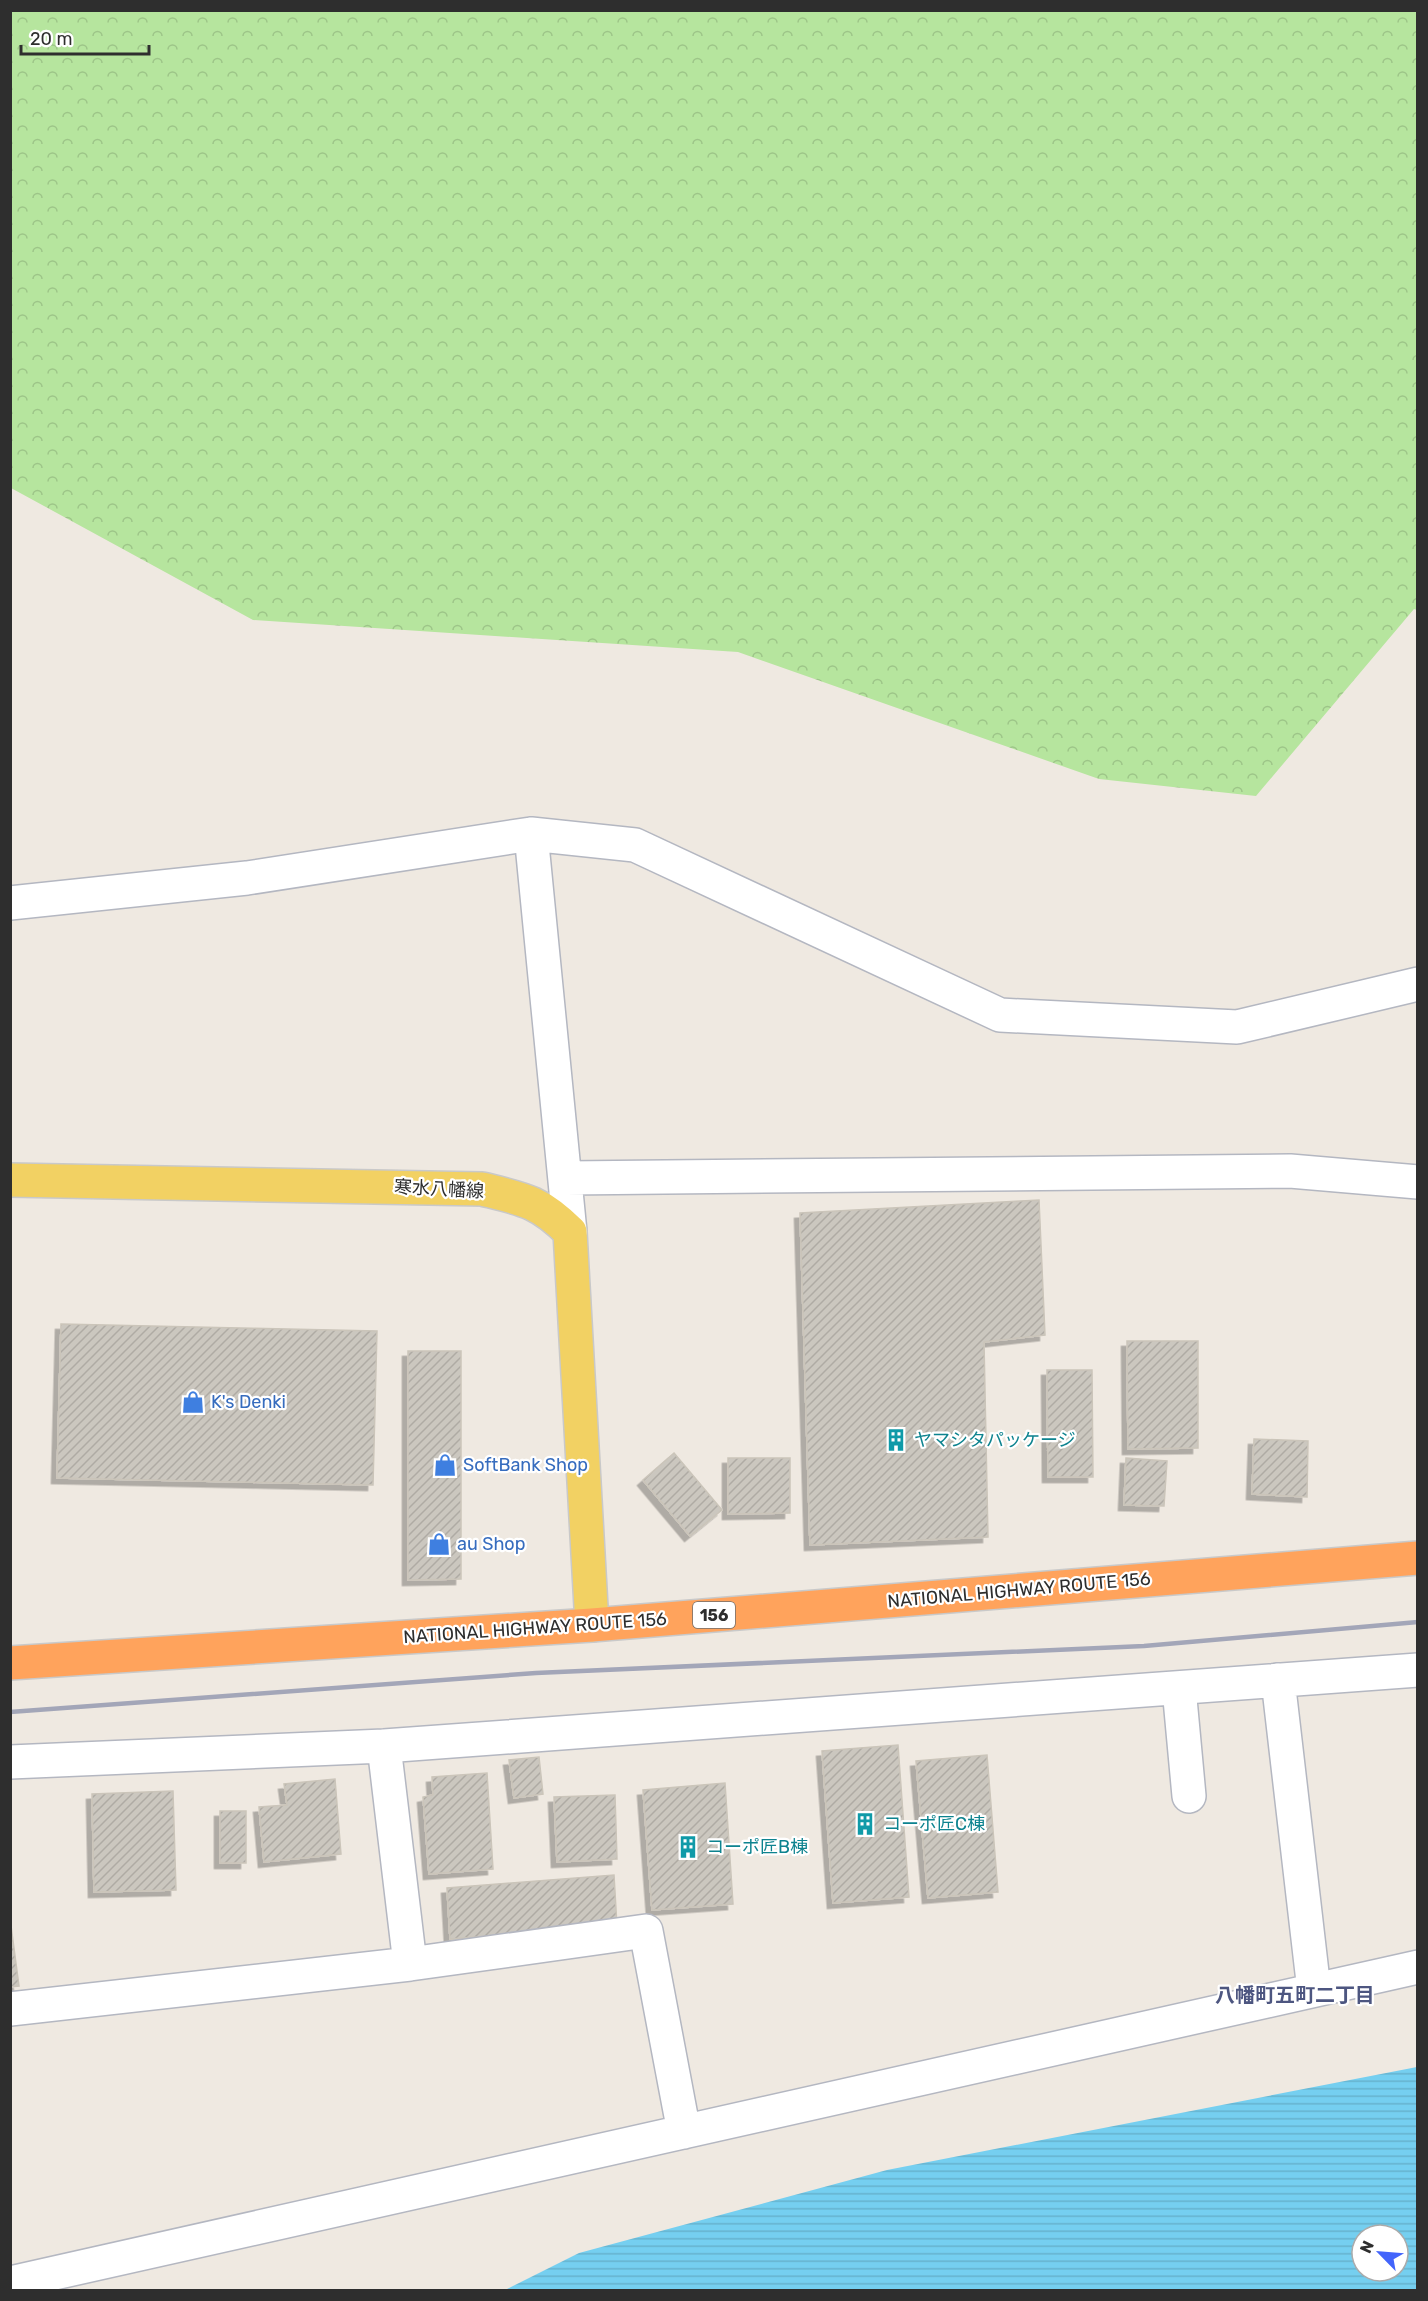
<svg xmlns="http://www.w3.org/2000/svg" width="1428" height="2301" font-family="Rubik,'Noto Sans JP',sans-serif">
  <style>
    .forest { fill: url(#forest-crowns) }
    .water { fill: url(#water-rules); fill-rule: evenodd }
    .building { fill: url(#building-hatch); stroke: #cbc5ba; stroke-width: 1.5; filter: url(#shadow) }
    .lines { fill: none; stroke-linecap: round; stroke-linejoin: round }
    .minor-casing { stroke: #b4b7c1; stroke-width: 36 }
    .major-casing { stroke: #c9c9c9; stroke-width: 36 }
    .highway-casing { stroke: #c9c9c9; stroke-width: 36 }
    .minor { stroke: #fff; stroke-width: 33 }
    .major { stroke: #f2d163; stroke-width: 33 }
    .highway { stroke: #ffa35c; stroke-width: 33 }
    .rail { stroke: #a3a6b8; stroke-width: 4.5 }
    .labels { text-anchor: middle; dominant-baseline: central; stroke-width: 4.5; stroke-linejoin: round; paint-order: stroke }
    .shield { fill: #fff; stroke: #6d6d6d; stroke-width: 1.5 }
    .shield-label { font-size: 16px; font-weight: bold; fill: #2e2e2e }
    .street-label { font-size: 18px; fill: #2e2e2e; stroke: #fff }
    .shop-label { font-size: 18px; fill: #366cbe; stroke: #fff; text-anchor: start }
    .culture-label { font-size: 18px; fill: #0d838f; stroke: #fff; text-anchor: start }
    .neighbourhood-label { font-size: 20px; font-weight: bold; fill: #4d5680; stroke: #fff }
  </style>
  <defs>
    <pattern id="forest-crowns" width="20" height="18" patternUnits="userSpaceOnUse" patternTransform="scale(1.5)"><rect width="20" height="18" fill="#b6e59e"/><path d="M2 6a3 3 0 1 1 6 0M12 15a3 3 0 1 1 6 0" fill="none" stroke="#9dc588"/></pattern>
    <pattern id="water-rules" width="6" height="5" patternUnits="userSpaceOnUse" patternTransform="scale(1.5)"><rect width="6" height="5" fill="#75cff0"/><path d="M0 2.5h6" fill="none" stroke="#66b2ce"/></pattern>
    <pattern id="building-hatch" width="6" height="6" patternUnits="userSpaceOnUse" patternTransform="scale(1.5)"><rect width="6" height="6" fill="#cbc7bf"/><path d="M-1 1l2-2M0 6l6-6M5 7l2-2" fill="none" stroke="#afaba4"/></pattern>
    <filter id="shadow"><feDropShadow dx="-5.5" dy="5.5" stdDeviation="0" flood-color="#0004"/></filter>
  </defs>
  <rect width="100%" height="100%" fill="#efe9e1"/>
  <path class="forest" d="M 10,11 L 1417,11 L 1417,610 L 1414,609 L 1256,796 L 1099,779 L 738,652 L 253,620 L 11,488 Z"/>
  <path class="water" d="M 1417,2067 L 1417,2290 L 505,2290 L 579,2253 L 887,2170 ZM 1362,2235 L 1398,2235 L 1398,2271 L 1362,2271 Z"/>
  <path class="building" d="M 1039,1200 L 1045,1335 L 984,1342 L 988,1537 L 810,1545 L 800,1213 Z
    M 61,1324 L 377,1331 L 373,1485 L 57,1478 Z
    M 1127,1341 L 1198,1341 L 1198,1448 L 1128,1449 Z
    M 408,1351 L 461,1351 L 461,1579 L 408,1580 Z
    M 1047,1370 L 1092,1370 L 1093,1477 L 1048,1477 Z
    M 1254,1439 L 1308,1441 L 1307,1497 L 1252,1494 Z
    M 674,1453 L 722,1510 L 690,1536 L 643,1480 Z
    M 728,1458 L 790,1458 L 790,1513 L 728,1514 Z
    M 1126,1458 L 1167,1461 L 1164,1506 L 1124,1505 Z
    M 898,1745 L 909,1897 L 833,1903 L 822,1751 Z
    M 987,1755 L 998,1892 L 928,1898 L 916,1761 Z
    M 539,1757 L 543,1794 L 514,1798 L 509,1760 Z
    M 487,1773 L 493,1869 L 429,1874 L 423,1797 L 433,1795 L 432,1777 Z
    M 335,1779 L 341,1854 L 264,1862 L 259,1807 L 287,1805 L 284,1784 Z
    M 725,1783 L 733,1904 L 652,1910 L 643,1790 Z
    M 173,1791 L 176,1890 L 94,1892 L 92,1794 Z
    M 615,1795 L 617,1859 L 557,1862 L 554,1797 Z
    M 220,1811 L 246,1811 L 246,1863 L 220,1863 Z
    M 614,1875 L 617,1926 L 450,1939 L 447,1888 Z
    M 10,1918 L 19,1986 L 10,1987 Z"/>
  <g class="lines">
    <g class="minor-casing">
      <path id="minor" d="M 531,834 L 570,1232
        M 10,903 L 247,878 L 531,834 L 635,845 L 1000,1015 L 1237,1027 L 1418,984
        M 566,1178 L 1290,1171 L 1418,1182
        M 1278,1680 L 1314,1990
        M 1179,1688 L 1189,1796
        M 384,1746 L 410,1964
        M 10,1762 L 384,1746 L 1418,1670
        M 10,2009 L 410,1964 L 646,1931 L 684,2132
        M 10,2283 L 1418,1967"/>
    </g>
    <g class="major-casing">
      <path id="major" d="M 10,1180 L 482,1189 C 523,1199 539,1201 570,1232 L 592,1625"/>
    </g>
    <g class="highway-casing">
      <path id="highway" d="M 10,1663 L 592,1625 L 1418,1558"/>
    </g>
    <use href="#minor" class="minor"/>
    <use href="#major" class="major"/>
    <use href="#highway" class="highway"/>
    <path class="rail" d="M 10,1712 L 536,1673 L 1144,1646 L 1418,1622"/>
  </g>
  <defs>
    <g id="shop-bare" transform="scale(1.8)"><path d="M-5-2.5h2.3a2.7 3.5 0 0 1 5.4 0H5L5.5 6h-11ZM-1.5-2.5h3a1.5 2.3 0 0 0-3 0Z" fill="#3f7fe0" stroke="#fff" stroke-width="2.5" paint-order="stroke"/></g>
    <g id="building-bare" transform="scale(1.8)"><path d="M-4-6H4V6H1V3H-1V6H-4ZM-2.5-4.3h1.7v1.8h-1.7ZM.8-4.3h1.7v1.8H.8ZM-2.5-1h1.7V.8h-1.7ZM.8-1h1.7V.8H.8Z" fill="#0f9aa8" stroke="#fff" stroke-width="2.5" paint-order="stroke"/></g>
  </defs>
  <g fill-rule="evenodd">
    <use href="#shop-bare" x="193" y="1402"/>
    <use href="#building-bare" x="896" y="1440"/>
    <use href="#shop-bare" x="445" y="1465"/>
    <use href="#shop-bare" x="439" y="1544"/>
    <use href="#building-bare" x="865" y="1824"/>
    <use href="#building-bare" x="688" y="1847"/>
  </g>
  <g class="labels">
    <rect class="shield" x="693" y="1602" width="42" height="26" rx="4.5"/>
    <g class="shield-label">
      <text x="714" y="1615">156</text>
    </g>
    <g class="street-label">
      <text transform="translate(439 1189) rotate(3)">寒水八幡線</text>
      <text transform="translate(1019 1590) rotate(-5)">NATIONAL HIGHWAY ROUTE 156</text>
      <text transform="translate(535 1628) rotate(-4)">NATIONAL HIGHWAY ROUTE 156</text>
    </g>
    <g class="shop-label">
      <text x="211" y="1402">K's Denki</text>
      <text x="463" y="1465">SoftBank Shop</text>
      <text x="457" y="1544">au Shop</text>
    </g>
    <g class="culture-label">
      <text x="914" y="1440">ヤマシタパッケージ</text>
      <text x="883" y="1824">コーポ匠C棟</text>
      <text x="706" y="1847">コーポ匠B棟</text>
    </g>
    <g class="neighbourhood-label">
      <text x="1295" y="1995">八幡町五町二丁目</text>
    </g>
  </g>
  <rect width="1428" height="2301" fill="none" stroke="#2e2e2e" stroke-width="24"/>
  <g transform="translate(1380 2253) rotate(295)"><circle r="28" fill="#ffffff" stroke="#ababab" stroke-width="1.5"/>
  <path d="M0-4.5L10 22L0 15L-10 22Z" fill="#4264fb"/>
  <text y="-9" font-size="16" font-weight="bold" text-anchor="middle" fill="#2e2e2e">N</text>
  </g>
  <path d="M21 45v9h128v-9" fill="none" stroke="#2e2e2e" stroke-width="3"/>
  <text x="30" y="45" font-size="18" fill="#2e2e2e" stroke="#ffffff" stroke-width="4.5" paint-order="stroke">20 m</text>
</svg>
